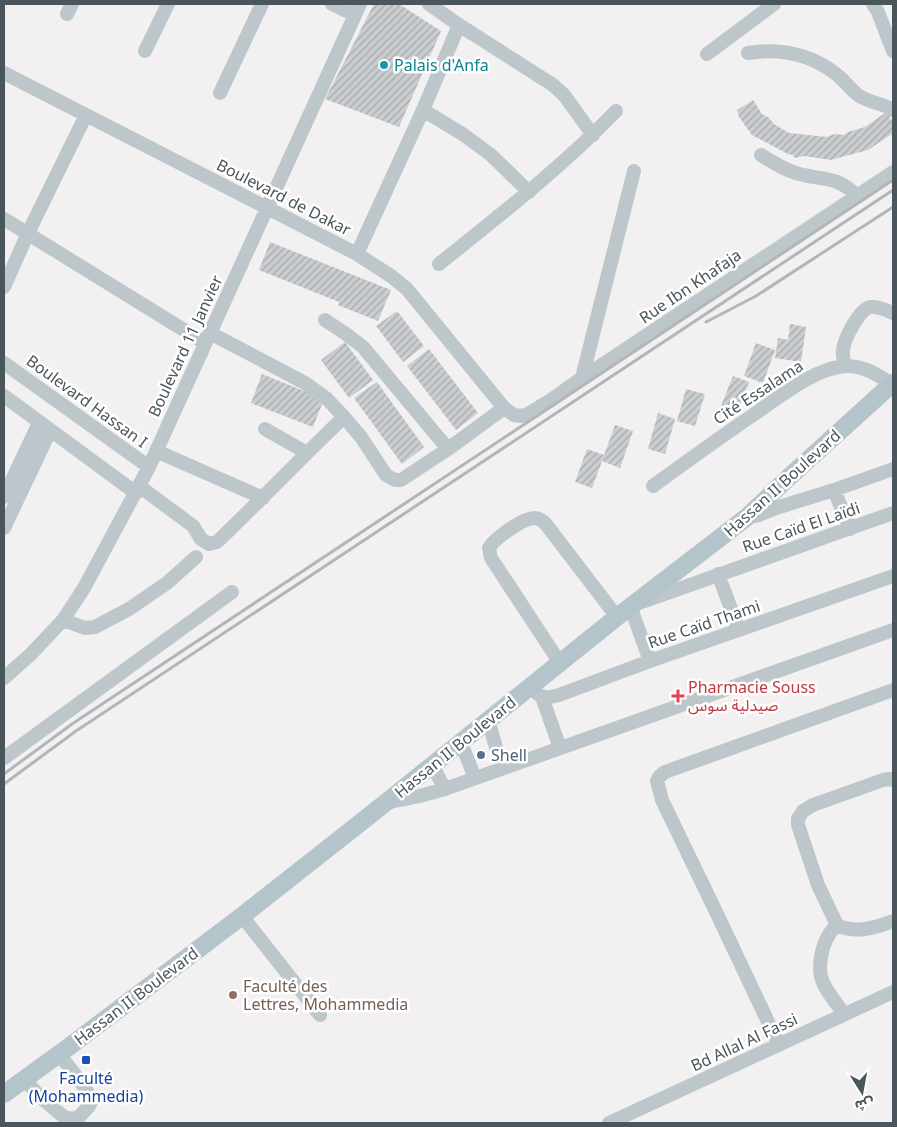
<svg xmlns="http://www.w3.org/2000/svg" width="897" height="1127" font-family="'Noto Sans','Noto Sans Arabic',sans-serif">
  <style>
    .building { fill: url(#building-hatch) }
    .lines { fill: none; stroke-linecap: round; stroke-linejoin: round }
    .minor { stroke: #bdc6ca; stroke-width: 14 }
    .major { stroke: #b3c4cb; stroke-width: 18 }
    .rail { stroke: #b2b6b9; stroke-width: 3 }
    .culture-dot { fill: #0f9aa8; stroke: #fff; stroke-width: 2 }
    .health-dot { fill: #e0444e; stroke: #fff; stroke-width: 2 }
    .service-dot { fill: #5c6f8a; stroke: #fff; stroke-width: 2 }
    .education-dot { fill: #8d6e63; stroke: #fff; stroke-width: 2 }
    .transit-dot { fill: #1a4fb4; stroke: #fff; stroke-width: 2 }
    .labels { text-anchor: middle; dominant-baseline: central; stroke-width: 5; stroke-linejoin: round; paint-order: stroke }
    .culture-label { font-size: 16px; fill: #0d838f; stroke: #fff; text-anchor: start }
    .street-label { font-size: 16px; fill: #4a565b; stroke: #fff }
    .health-label { font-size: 16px; fill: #be3a42; stroke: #fff; text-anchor: start }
    .service-label { font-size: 16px; fill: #4e5e75; stroke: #fff; text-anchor: start }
    .education-label { font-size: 16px; fill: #785e54; stroke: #fff; text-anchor: start }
    .transit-label { font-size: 16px; fill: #164399; stroke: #fff }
  </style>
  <defs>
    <pattern id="building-hatch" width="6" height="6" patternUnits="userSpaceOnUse" patternTransform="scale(1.25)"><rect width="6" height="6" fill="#caced0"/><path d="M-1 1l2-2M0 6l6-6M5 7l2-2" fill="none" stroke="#a6aaac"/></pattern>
  </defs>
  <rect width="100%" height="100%" fill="#f2f0f0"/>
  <path class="building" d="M 374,4 L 399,4 L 441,31 L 399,127 L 325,99 Z
    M 753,100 L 762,114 L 769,118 L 774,124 L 789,133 L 827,137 L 835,134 L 844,135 L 848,132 L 865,127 L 888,111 L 890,118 L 893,123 L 893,133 L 868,150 L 845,156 L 831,160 L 804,156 L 795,158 L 793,155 L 788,154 L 752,135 L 739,117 L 737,110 Z
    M 270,242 L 391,290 L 378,321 L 338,305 L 339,302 L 259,270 Z
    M 397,311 L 424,346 L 403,362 L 376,326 Z
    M 790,324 L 806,327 L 801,362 L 775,358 L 778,338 L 788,340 Z
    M 345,342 L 373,380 L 349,398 L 321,360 Z
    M 756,343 L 775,350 L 763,383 L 744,376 Z
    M 429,349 L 478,413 L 456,430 L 407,366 Z
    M 262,374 L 324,399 L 313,427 L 251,403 Z
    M 733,376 L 749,382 L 735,418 L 719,411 Z
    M 377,382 L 424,447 L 402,464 L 354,398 Z
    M 686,389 L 705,394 L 695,426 L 677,421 Z
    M 658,413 L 675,419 L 665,454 L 648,449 Z
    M 615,425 L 633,431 L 620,468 L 602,461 L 592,488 L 575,482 L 587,449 L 604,455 Z"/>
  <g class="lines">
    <path class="minor" d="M 332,4 L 355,15
      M 429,4 L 459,25 L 553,85 L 564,95 L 593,135
      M 873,4 L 878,12 L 893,51
      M 67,14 L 72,4
      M 145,51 L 168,4
      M 748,53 C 780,48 810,54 836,74 C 844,80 850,89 858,95 C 869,103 883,103 893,110
      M 707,54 L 774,4
      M 4,73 L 357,254 L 391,276 L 407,289 L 504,408 L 514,415 L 521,416 L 528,414 L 551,400 L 582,378 L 893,172
      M 220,93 L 262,4
      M 423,110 L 464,135 L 491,155 L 529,192
      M 761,155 C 772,162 783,169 796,173 C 821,181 836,174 857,196
      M 4,219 L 205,343
      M 357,254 L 423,110 L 459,25
      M 439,264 C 500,215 562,167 616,111
      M 4,287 L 28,233 L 86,115
      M 325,320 L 346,334 L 363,347 L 448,449
      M 210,333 L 305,383 L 327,399 L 344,417 L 361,437 L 386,475 L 395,480 L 401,480 L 448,449 L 504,408
      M 4,363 L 149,467
      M 845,366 C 844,361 842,355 843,350 C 844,339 859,310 870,307 C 878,306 886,310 893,313
      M 582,378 L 634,171
      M 4,396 L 136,493
      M 265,429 L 307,453
      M 156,451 L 263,498
      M 139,486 L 193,526 L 201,539 L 209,544 L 217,542 C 260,501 301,458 344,417
      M 653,486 C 686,462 719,438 753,415 C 778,398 816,367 847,366 C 864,366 878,375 892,384
      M 834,490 L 850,529
      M 4,497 L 39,423
      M 747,517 L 759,515 L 776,508 L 834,490 L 893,469
      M 4,528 L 50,431
      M 718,574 L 739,630
      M 642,602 L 893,513
      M 630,607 L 632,611 L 650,661
      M 63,620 L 85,628 L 95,627 L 129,609 L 167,583 L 196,557
      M 560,663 L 491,558 L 489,548 C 494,539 524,517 535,518 C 539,518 542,521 545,523 L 617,617
      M 4,678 L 31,654 L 63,620 L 84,588 L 149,467 L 360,4
      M 531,686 C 540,699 545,699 559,695 L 650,661 L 893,576
      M 542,697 L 560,748
      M 488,720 L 502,768
      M 461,743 L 475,778
      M 4,758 L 232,592
      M 432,765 L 445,789
      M 893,780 L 889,779 L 883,780 L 813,805 L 803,811 L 798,819 L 798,825 L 818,885 L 837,925 C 855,934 875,928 893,921
      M 385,803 L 420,796 L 445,789 L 893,630
      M 242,916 L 320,1015
      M 837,925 C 830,931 827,937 824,945 C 813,980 826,988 844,1014
      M 779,1045 L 718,916 L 662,800 L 657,781 L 659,777 L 665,772 L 893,690
      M 24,1080 L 45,1101 L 64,1117 L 72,1119 L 79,1117 L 89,1106 L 91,1102 L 90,1096 L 77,1077 L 59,1054
      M 609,1123 L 893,992"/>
    <path class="major" d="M 4,1094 L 66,1049 L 242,916 L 369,816 L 617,617 L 747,517 L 787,479 L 893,383"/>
    <path class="rail" d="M 706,322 L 756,296 L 893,207
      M 4,774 L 72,724 L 893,180
      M 4,784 L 76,731 L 893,190"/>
  </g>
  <circle class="culture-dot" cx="384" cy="65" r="5"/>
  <path class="health-dot" d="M675.5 688.5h5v5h5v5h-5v5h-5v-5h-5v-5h5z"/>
  <circle class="service-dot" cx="481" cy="755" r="5"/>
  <circle class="education-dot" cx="233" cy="995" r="5"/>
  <rect class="transit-dot" x="81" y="1055" width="10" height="10" rx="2.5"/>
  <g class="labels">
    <g class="culture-label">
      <text x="394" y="65">Palais d'Anfa</text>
    </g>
    <g class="street-label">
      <text transform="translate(284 197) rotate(27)">Boulevard de Dakar</text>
      <text transform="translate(690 286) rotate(-34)">Rue Ibn Khafaja</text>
      <text transform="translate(185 346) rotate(-65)">Boulevard 11 Janvier</text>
      <text transform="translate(758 392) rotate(-33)">Cité Essalama</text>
      <text transform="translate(87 401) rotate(36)">Boulevard Hassan I</text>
      <text transform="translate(782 483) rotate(-42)">Hassan II Boulevard</text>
      <text transform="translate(801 527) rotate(-19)">Rue Caïd El Laïdi</text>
      <text transform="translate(704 624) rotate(-19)">Rue Caïd Thami</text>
      <text transform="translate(455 747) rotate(-39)">Hassan II Boulevard</text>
      <text transform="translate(136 996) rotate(-37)">Hassan II Boulevard</text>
      <text transform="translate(744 1042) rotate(-25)">Bd Allal Al Fassi</text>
    </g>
    <g class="health-label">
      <text x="688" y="687">Pharmacie Souss<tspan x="688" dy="18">صيدلية سوس</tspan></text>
    </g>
    <g class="service-label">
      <text x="491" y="755">Shell</text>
    </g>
    <g class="education-label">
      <text x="243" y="986">Faculté des<tspan x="243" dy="18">Lettres, Mohammedia</tspan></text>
    </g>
    <g class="transit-label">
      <text x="86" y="1078">Faculté<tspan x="86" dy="18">(Mohammedia)</tspan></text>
    </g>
  </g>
  <rect width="897" height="1127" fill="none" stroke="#4a565b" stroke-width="10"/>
  <g transform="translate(862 1092) rotate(169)" stroke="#ffffff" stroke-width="4" paint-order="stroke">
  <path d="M0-4L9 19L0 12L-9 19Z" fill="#4a565b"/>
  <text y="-8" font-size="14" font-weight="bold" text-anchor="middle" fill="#4a565b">ش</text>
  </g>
</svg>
